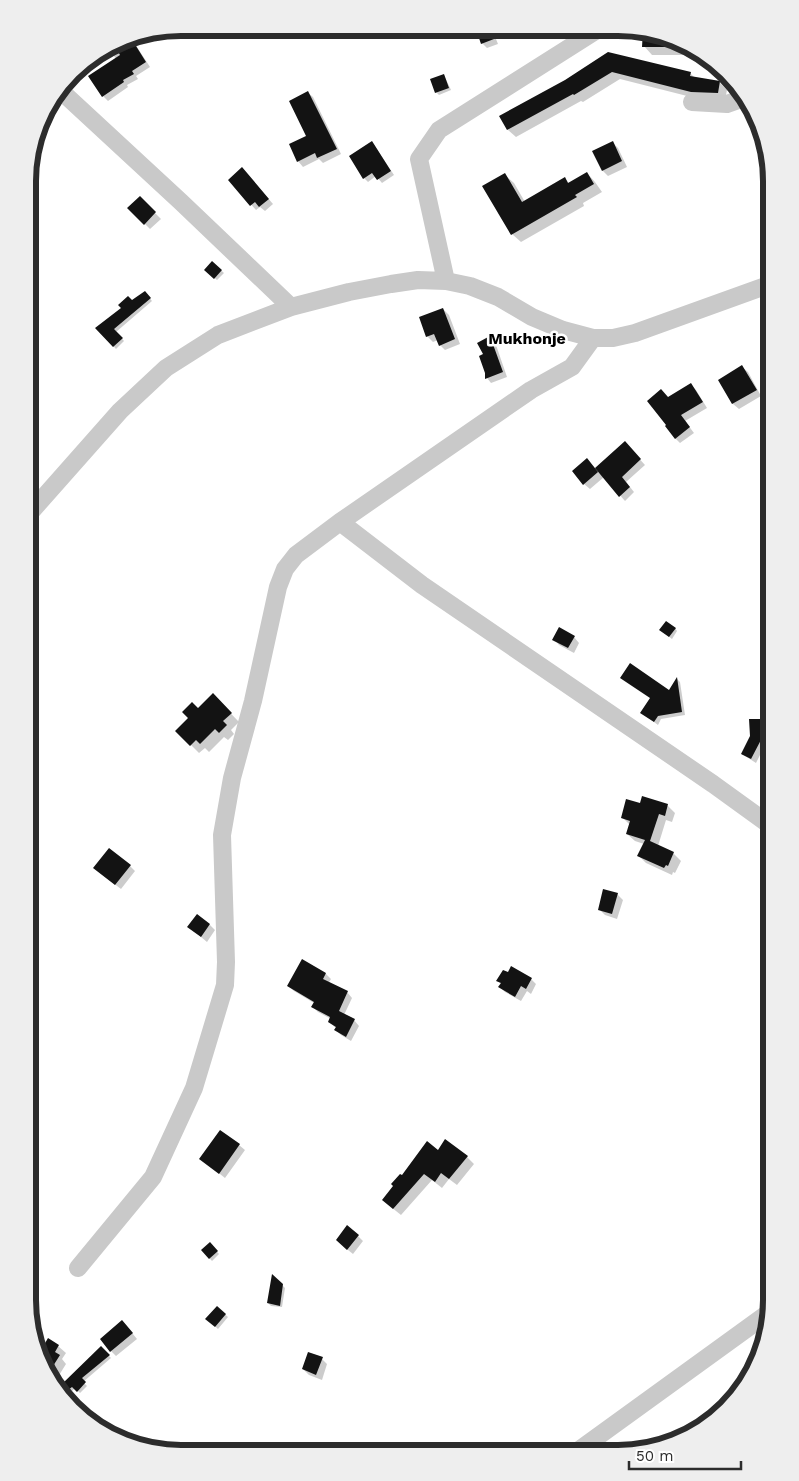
<svg xmlns="http://www.w3.org/2000/svg" width="799" height="1481" font-family="'Work Sans',sans-serif">
  <style>
    .shadow { fill: #0003 }
    .building { fill: #131313 }
    .lines { fill: none; stroke-linecap: round; stroke-linejoin: round }
    .minor { stroke: #c9c9c9; stroke-width: 18 }
    .labels { text-anchor: middle; dominant-baseline: central; stroke-width: 5; stroke-linejoin: round; paint-order: stroke }
    .quarter-label { font-size: 16px; font-weight: bold; fill: #000; stroke: #fff }
    .rim { fill: none; stroke: #2c2c2c; stroke-width: 6 }
  </style>
  <rect width="100%" height="100%" fill="#fff"/>
  <path class="shadow" d="M 477,29 L 492,29 L 498,44 L 487,48 L 482,43 Z
    M 647,30 L 698,55 L 652,55 L 644,46 Z
    M 131,38 L 150,67 L 136,76 L 138,79 L 127,85 L 128,87 L 108,101 L 103,96 L 116,59 L 109,48 L 123,39 Z
    M 608,53 L 690,73 L 695,78 L 719,82 L 727,90 L 725,100 L 699,99 L 620,79 L 583,102 L 581,101 L 516,137 L 508,130 L 501,117 L 565,81 Z
    M 444,75 L 451,90 L 439,95 L 436,92 Z
    M 307,92 L 313,97 L 341,154 L 323,163 L 319,159 L 303,167 L 298,161 L 308,136 Z
    M 43,115 L 47,119 L 40,126 Z
    M 372,142 L 394,175 L 382,183 L 376,176 L 368,182 L 364,178 Z
    M 613,143 L 618,148 L 627,167 L 608,176 L 603,171 Z
    M 587,173 L 595,182 L 602,192 L 583,203 L 584,206 L 521,242 L 512,234 L 505,175 L 514,183 L 525,202 L 565,179 L 570,184 Z
    M 247,174 L 273,204 L 265,211 L 260,207 L 256,210 L 229,180 Z
    M 140,198 L 161,219 L 150,229 L 129,208 Z
    M 212,262 L 224,273 L 217,280 L 206,270 Z
    M 147,295 L 152,301 L 116,332 L 124,341 L 116,349 L 97,328 L 132,302 Z
    M 443,309 L 449,315 L 460,344 L 445,350 L 440,345 L 438,340 L 433,342 L 427,336 Z
    M 490,338 L 495,342 L 507,377 L 491,383 L 487,378 L 485,355 Z
    M 742,367 L 748,372 L 761,396 L 739,409 L 733,404 L 720,380 Z
    M 691,385 L 696,390 L 707,408 L 685,421 L 694,433 L 680,443 L 675,438 L 668,399 Z
    M 29,411 L 39,424 L 28,432 Z
    M 625,443 L 645,465 L 626,482 L 634,492 L 625,501 L 604,477 L 590,489 L 584,484 L 595,470 Z
    M 675,628 L 677,631 L 672,639 L 663,632 Z
    M 574,637 L 579,643 L 574,653 L 559,645 L 554,639 Z
    M 677,679 L 680,682 L 685,715 L 661,719 L 658,725 L 642,713 L 669,692 Z
    M 771,686 L 771,700 L 765,694 Z
    M 213,695 L 239,722 L 231,730 L 234,734 L 228,740 L 224,737 L 209,752 L 205,748 L 199,753 L 177,731 Z
    M 771,716 L 771,741 L 768,739 L 756,763 L 742,754 Z
    M 643,798 L 668,806 L 675,813 L 672,822 L 666,820 L 658,846 L 673,853 L 681,861 L 675,873 L 673,872 L 672,875 L 646,863 L 639,856 L 644,844 L 635,841 L 627,834 L 630,825 L 622,817 L 640,804 Z
    M 130,866 L 135,871 L 121,889 L 100,873 Z
    M 617,894 L 623,900 L 617,919 L 605,915 L 599,909 Z
    M 210,925 L 215,930 L 207,942 L 189,927 Z
    M 302,961 L 326,974 L 331,979 L 328,984 L 347,992 L 352,998 L 344,1015 L 354,1020 L 359,1026 L 351,1041 L 341,1035 L 336,1030 L 336,1028 L 329,1022 L 331,1019 L 318,1012 L 313,1007 L 314,1003 L 294,991 L 288,986 Z
    M 531,979 L 536,984 L 531,994 L 527,991 L 521,1001 L 505,992 L 500,987 L 501,984 L 498,981 Z
    M 239,1145 L 245,1150 L 225,1178 L 201,1159 Z
    M 439,1152 L 467,1157 L 474,1164 L 457,1185 L 449,1179 L 442,1188 L 432,1180 L 401,1215 L 391,1207 L 402,1177 Z
    M 358,1236 L 363,1241 L 353,1254 L 343,1246 Z
    M 210,1244 L 219,1254 L 212,1261 L 202,1250 Z
    M 273,1276 L 285,1288 L 282,1307 L 271,1306 L 268,1303 Z
    M 217,1307 L 228,1317 L 218,1329 L 207,1319 Z
    M 128,1328 L 137,1339 L 116,1356 L 111,1351 Z
    M 40,1345 L 44,1347 L 58,1346 L 66,1353 L 62,1359 L 66,1364 L 53,1385 L 37,1351 Z
    M 101,1347 L 111,1358 L 83,1382 L 87,1386 L 80,1393 L 75,1388 L 71,1392 L 63,1384 Z
    M 322,1359 L 327,1364 L 322,1380 L 309,1375 L 303,1369 Z"/>
  <path class="building" d="M 476,29 L 490,29 L 494,39 L 481,44 Z
    M 643,30 L 647,30 L 681,47 L 642,47 Z
    M 131,38 L 146,62 L 132,71 L 134,74 L 123,80 L 124,82 L 102,97 L 88,76 L 120,55 L 117,49 L 121,46 L 119,42 Z
    M 608,52 L 691,72 L 690,76 L 720,81 L 718,93 L 691,92 L 612,72 L 574,95 L 573,94 L 507,130 L 499,116 L 565,80 Z
    M 444,74 L 449,88 L 435,93 L 430,79 Z
    M 308,91 L 337,149 L 317,158 L 315,153 L 297,162 L 289,144 L 306,136 L 289,101 Z
    M 372,141 L 391,171 L 377,180 L 372,173 L 363,179 L 349,156 Z
    M 613,141 L 622,161 L 602,171 L 592,151 Z
    M 242,167 L 269,199 L 259,207 L 255,202 L 250,206 L 228,180 Z
    M 587,172 L 594,184 L 575,195 L 577,197 L 511,235 L 482,186 L 505,173 L 522,202 L 565,177 L 568,183 Z
    M 140,196 L 156,212 L 144,225 L 127,208 Z
    M 212,261 L 222,270 L 214,279 L 204,270 Z
    M 145,291 L 151,298 L 114,329 L 123,338 L 113,347 L 95,328 L 121,308 L 118,305 L 128,296 L 132,300 Z
    M 443,308 L 455,339 L 439,346 L 434,334 L 426,337 L 419,317 Z
    M 490,336 L 503,372 L 485,379 L 485,373 L 479,356 L 483,354 L 477,343 Z
    M 742,365 L 757,390 L 732,404 L 718,380 Z
    M 691,383 L 703,402 L 681,415 L 690,427 L 675,439 L 665,426 L 666,425 L 647,401 L 661,389 L 668,397 Z
    M 625,441 L 641,459 L 622,477 L 630,487 L 619,497 L 595,468 Z
    M 587,458 L 598,472 L 583,485 L 572,471 Z
    M 666,621 L 676,628 L 669,637 L 659,630 Z
    M 559,627 L 575,636 L 568,648 L 552,640 Z
    M 630,663 L 669,690 L 677,677 L 682,712 L 658,716 L 654,722 L 640,713 L 650,698 L 620,678 Z
    M 213,693 L 232,713 L 223,721 L 227,725 L 219,733 L 215,729 L 200,744 L 196,740 L 190,746 L 175,731 L 188,718 L 182,712 L 192,702 L 198,708 Z
    M 749,719 L 771,719 L 771,741 L 763,736 L 751,759 L 741,754 L 750,736 Z
    M 642,796 L 668,804 L 665,816 L 659,814 L 650,841 L 674,852 L 668,866 L 666,865 L 664,868 L 637,856 L 645,840 L 626,834 L 630,821 L 621,818 L 626,799 L 640,803 Z
    M 109,848 L 131,865 L 115,885 L 93,868 Z
    M 603,889 L 618,893 L 612,914 L 598,910 Z
    M 197,914 L 210,924 L 201,937 L 187,927 Z
    M 302,959 L 326,973 L 323,979 L 348,991 L 339,1011 L 355,1019 L 346,1037 L 334,1030 L 336,1027 L 328,1022 L 330,1017 L 311,1007 L 314,1002 L 287,986 Z
    M 511,966 L 532,978 L 526,989 L 521,986 L 515,997 L 498,987 L 501,983 L 496,981 L 503,970 L 508,972 Z
    M 220,1130 L 240,1144 L 219,1174 L 199,1159 Z
    M 445,1139 L 468,1156 L 449,1179 L 441,1173 L 435,1182 L 424,1174 L 393,1209 L 382,1200 L 393,1186 L 391,1184 L 400,1174 L 402,1175 L 427,1141 L 438,1150 Z
    M 347,1225 L 359,1235 L 347,1250 L 336,1240 Z
    M 210,1242 L 218,1251 L 209,1259 L 201,1250 Z
    M 272,1274 L 283,1284 L 280,1306 L 267,1303 Z
    M 217,1306 L 226,1314 L 215,1327 L 205,1319 Z
    M 122,1320 L 133,1333 L 110,1352 L 100,1339 Z
    M 48,1338 L 59,1345 L 55,1352 L 60,1355 L 48,1374 L 36,1349 L 34,1339 L 44,1345 Z
    M 101,1346 L 110,1355 L 82,1378 L 86,1382 L 77,1392 L 72,1387 L 68,1390 L 62,1384 Z
    M 308,1352 L 323,1357 L 316,1375 L 302,1369 Z"/>
  <g class="lines">
    <path class="minor" d="M 61,91 L 181,202 L 291,307
      M 692,102 L 727,104 L 741,99
      M 446,281 L 419,159 L 439,130 L 597,30
      M 28,515 L 120,411 L 166,368 L 218,335 L 291,307 L 349,292 L 391,284 L 418,280 L 446,281 L 470,286 L 498,297 L 532,317 L 563,330 L 593,338 L 613,338 L 635,333 L 771,284
      M 340,522 L 422,585 L 713,784 L 771,826
      M 78,1268 L 153,1177 L 194,1088 L 225,985 L 226,962 L 222,835 L 232,778 L 253,701 L 278,587 L 285,569 L 296,555 L 340,522 L 531,390 L 572,367 L 593,338
      M 575,1453 L 771,1311"/>
  </g>
  <g class="labels">
    <g class="quarter-label">
      <text x="527" y="338">Mukhonje</text>
    </g>
  </g>
  <path d="M0 0H799V1481H0ZM181 36H618A145 145 0 0 1 763 181V1300A145 145 0 0 1 618 1445H181A145 145 0 0 1 36 1300V181A145 145 0 0 1 181 36Z" fill="#eee" fill-rule="evenodd"/>
  <path class="rim" d="M181 36H618A145 145 0 0 1 763 181V1300A145 145 0 0 1 618 1445H181A145 145 0 0 1 36 1300V181A145 145 0 0 1 181 36Z"/>
  <path d="M629 1461v8h112v-8" fill="none" stroke="#2c2c2c" stroke-width="2.5"/>
  <text x="636" y="1461" font-size="15" fill="#2c2c2c" stroke="#ffffff" stroke-width="4" paint-order="stroke">50 m</text>
</svg>
